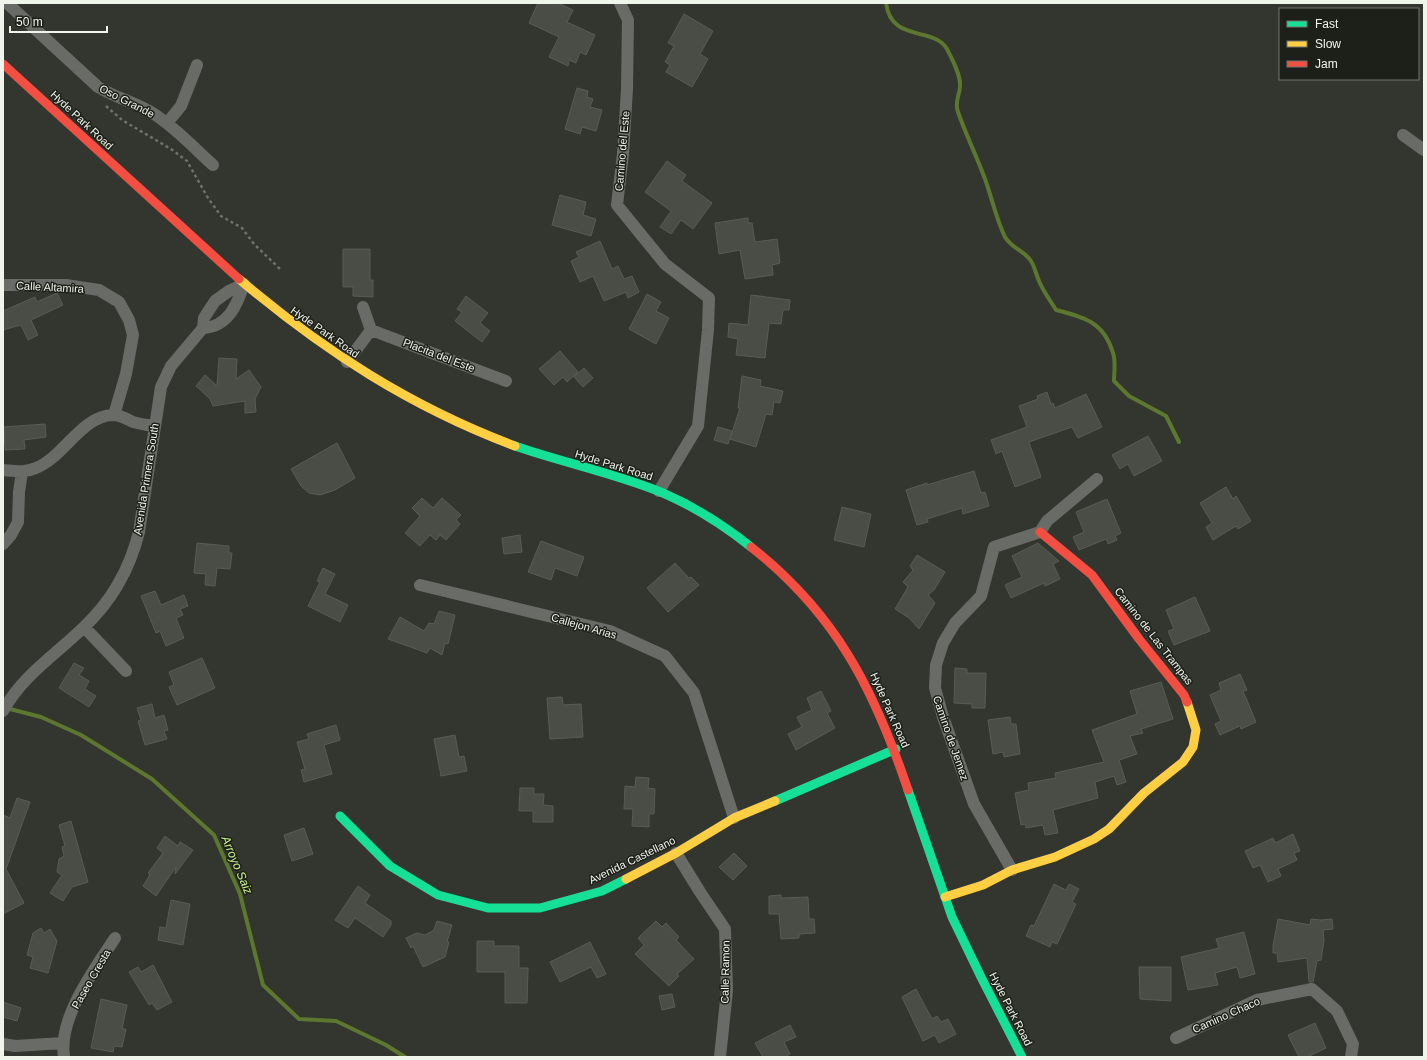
<svg xmlns="http://www.w3.org/2000/svg" width="1427" height="1060" font-family="Arial,sans-serif">
  <style>
    .lines { fill: none; stroke-linecap: round; stroke-linejoin: round }
    .stream { stroke: #5c772f; stroke-width: 4 }
    .building { fill: #4a4d46; stroke: #595b55 }
    .path { stroke: #6f726c; stroke-width: 2.5; stroke-dasharray: 3 3; stroke-linecap: butt }
    .street { stroke: #696c66; stroke-width: 12 }
    .fast { stroke: #16e098; stroke-width: 9 }
    .slow { stroke: #ffcf43; stroke-width: 9 }
    .jam { stroke: #f24e42; stroke-width: 9 }
    .labels { text-anchor: middle; dominant-baseline: central; stroke-width: 3; stroke-linejoin: round; paint-order: stroke }
    .street-label { font-size: 11px; fill: #f0f5eb; stroke: #1d2019 }
    .water-label { font-size: 12px; font-style: italic; fill: #cbf68b; stroke: #1d2019 }
  </style>
  <rect width="100%" height="100%" fill="#33362e"/>
  <g class="lines">
    <path class="stream" d="M 886,3 C 891,43 934,26 947,49 C 952,59 961,75 960,86 C 960,95 954,102 958,112 C 966,135 977,157 985,179 C 992,198 996,219 1005,237 C 1011,248 1025,251 1031,261 C 1035,267 1036,275 1039,281 C 1043,291 1050,300 1056,310 C 1084,317 1104,322 1113,353 C 1116,361 1114,373 1114,381 L 1129,396 L 1166,416 L 1179,442
      M 6,708 L 41,717 L 81,735 L 152,779 L 214,835 L 240,894 L 263,985 L 299,1019 L 336,1021 L 386,1045 L 405,1057"/>
  </g>
  <path class="building" d="M 538,3 L 558,3 L 573,10 L 567,22 L 595,35 L 586,55 L 580,52 L 576,63 L 569,60 L 568,66 L 549,57 L 559,37 L 529,23 Z
    M 684,14 L 713,31 L 700,54 L 708,59 L 692,87 L 666,72 L 670,65 L 665,62 L 674,46 L 668,43 Z
    M 577,88 L 588,91 L 587,97 L 593,99 L 590,107 L 602,110 L 596,131 L 582,127 L 580,134 L 565,129 Z
    M 667,161 L 686,175 L 682,181 L 712,203 L 693,229 L 681,220 L 671,234 L 660,227 L 671,211 L 645,192 Z
    M 560,195 L 586,202 L 583,215 L 596,219 L 591,236 L 552,225 Z
    M 748,218 L 748,223 L 752,223 L 755,242 L 777,239 L 780,263 L 772,265 L 773,275 L 745,279 L 740,250 L 719,254 L 715,223 Z
    M 600,241 L 612,269 L 618,266 L 624,279 L 632,276 L 639,292 L 628,298 L 626,292 L 604,301 L 593,276 L 580,282 L 571,261 L 579,257 L 576,252 Z
    M 343,249 L 370,249 L 370,280 L 373,280 L 373,297 L 353,296 L 353,287 L 343,287 Z
    M 57,293 L 63,305 L 31,320 L 38,335 L 28,340 L 21,325 L 3,330 L 3,311 L 35,297 L 37,302 Z
    M 647,294 L 661,302 L 656,311 L 669,318 L 656,344 L 629,329 Z
    M 751,295 L 790,300 L 789,310 L 783,310 L 781,324 L 769,323 L 765,358 L 736,355 L 738,339 L 728,337 L 729,323 L 748,325 Z
    M 466,296 L 488,313 L 480,323 L 490,331 L 482,342 L 455,321 L 462,312 L 457,309 Z
    M 560,351 L 578,372 L 567,382 L 563,377 L 554,385 L 539,369 Z
    M 219,358 L 237,359 L 236,379 L 249,370 L 261,387 L 255,399 L 256,412 L 245,413 L 245,401 L 213,406 L 210,399 L 196,386 L 205,375 L 217,386 Z
    M 584,368 L 593,378 L 583,387 L 574,377 Z
    M 742,376 L 761,380 L 760,386 L 783,391 L 780,403 L 774,402 L 772,415 L 766,414 L 756,447 L 730,439 L 740,408 L 738,408 Z
    M 1047,392 L 1051,404 L 1053,403 L 1055,408 L 1086,394 L 1102,427 L 1078,438 L 1072,427 L 1029,442 L 1041,477 L 1015,487 L 1002,451 L 996,454 L 991,440 L 1027,427 L 1019,406 L 1038,399 L 1037,396 Z
    M 45,424 L 46,437 L 24,440 L 25,449 L 5,450 L 4,427 Z
    M 718,427 L 732,431 L 728,444 L 714,440 Z
    M 1148,436 L 1162,461 L 1134,476 L 1128,464 L 1120,469 L 1112,455 Z
    M 337,443 L 355,478 L 335,490 L 320,495 L 309,493 L 301,486 L 291,469 Z
    M 974,471 L 981,493 L 985,492 L 989,506 L 963,514 L 962,508 L 927,519 L 928,522 L 917,525 L 906,490 L 927,483 L 927,485 Z
    M 1226,487 L 1233,499 L 1236,496 L 1251,521 L 1238,529 L 1236,526 L 1213,540 L 1206,527 L 1212,523 L 1200,503 Z
    M 422,498 L 433,508 L 442,498 L 461,515 L 456,520 L 460,524 L 446,540 L 440,535 L 436,540 L 430,535 L 420,546 L 405,533 L 420,516 L 412,508 Z
    M 1107,499 L 1121,533 L 1115,536 L 1117,540 L 1108,544 L 1106,539 L 1079,550 L 1073,537 L 1084,532 L 1076,512 Z
    M 842,507 L 871,514 L 864,547 L 834,540 Z
    M 520,535 L 522,552 L 504,554 L 502,538 Z
    M 541,541 L 584,557 L 577,576 L 555,568 L 551,580 L 528,572 Z
    M 197,543 L 229,546 L 229,553 L 232,553 L 230,569 L 217,568 L 215,586 L 205,585 L 206,574 L 194,573 Z
    M 1038,543 L 1059,561 L 1053,564 L 1060,579 L 1045,586 L 1044,583 L 1011,598 L 1005,585 L 1022,577 L 1012,556 Z
    M 917,555 L 945,572 L 934,590 L 928,595 L 935,603 L 919,629 L 909,618 L 895,609 L 908,587 L 903,582 L 913,570 L 910,566 Z
    M 675,563 L 689,578 L 691,577 L 699,585 L 668,612 L 647,588 Z
    M 323,568 L 335,574 L 325,594 L 348,605 L 340,622 L 308,606 L 320,582 L 317,581 Z
    M 155,591 L 161,605 L 184,595 L 188,606 L 180,609 L 183,615 L 176,618 L 184,638 L 166,646 L 160,631 L 156,633 L 141,596 Z
    M 1195,597 L 1210,631 L 1174,645 L 1168,631 L 1174,629 L 1166,610 Z
    M 439,611 L 455,615 L 448,644 L 445,643 L 442,655 L 430,648 L 427,653 L 388,639 L 400,617 L 424,631 L 429,623 L 434,624 Z
    M 202,658 L 215,688 L 177,705 L 169,687 L 174,685 L 169,672 Z
    M 74,663 L 84,668 L 79,675 L 89,681 L 85,689 L 96,696 L 89,707 L 59,688 Z
    M 955,668 L 967,669 L 967,673 L 986,673 L 985,708 L 972,708 L 972,704 L 954,703 Z
    M 1240,674 L 1247,690 L 1243,691 L 1256,722 L 1241,729 L 1240,726 L 1220,735 L 1215,724 L 1221,721 L 1210,695 L 1221,690 L 1219,683 Z
    M 1161,682 L 1173,719 L 1141,729 L 1143,733 L 1130,736 L 1137,754 L 1119,760 L 1126,782 L 1117,785 L 1114,776 L 1095,782 L 1098,798 L 1053,810 L 1058,833 L 1045,835 L 1043,825 L 1026,828 L 1025,824 L 1021,825 L 1015,793 L 1029,790 L 1028,783 L 1056,778 L 1055,773 L 1104,762 L 1092,730 L 1137,714 L 1130,691 Z
    M 821,691 L 831,711 L 827,713 L 835,728 L 796,750 L 788,734 L 802,727 L 797,717 L 812,710 L 807,698 Z
    M 562,697 L 563,705 L 581,704 L 583,737 L 550,739 L 547,698 Z
    M 152,704 L 155,718 L 164,715 L 168,730 L 164,731 L 167,739 L 145,745 L 138,721 L 141,720 L 137,708 Z
    M 1010,717 L 1011,724 L 1016,724 L 1020,754 L 1004,757 L 1003,752 L 993,754 L 988,720 Z
    M 336,725 L 340,740 L 324,745 L 332,774 L 304,782 L 301,770 L 305,769 L 297,742 L 309,739 L 307,734 Z
    M 455,735 L 459,757 L 464,756 L 467,771 L 441,776 L 434,739 Z
    M 636,777 L 649,778 L 648,788 L 655,789 L 654,814 L 649,814 L 649,827 L 632,826 L 633,809 L 624,809 L 625,786 L 635,787 Z
    M 520,788 L 534,788 L 534,794 L 544,794 L 543,805 L 553,806 L 553,822 L 533,822 L 533,811 L 519,811 Z
    M 17,798 L 30,802 L 6,869 L 24,903 L 3,914 L 3,815 L 10,818 Z
    M 71,821 L 88,882 L 72,887 L 63,901 L 50,893 L 62,875 L 57,872 L 59,859 L 64,856 L 62,847 L 65,846 L 59,825 Z
    M 304,828 L 313,854 L 292,861 L 284,835 Z
    M 1293,834 L 1300,851 L 1294,853 L 1297,860 L 1278,869 L 1281,876 L 1268,882 L 1260,865 L 1253,868 L 1245,851 L 1273,838 L 1275,843 Z
    M 165,836 L 178,846 L 180,842 L 193,850 L 175,874 L 176,867 L 156,896 L 143,886 L 150,875 L 148,873 L 163,853 L 157,848 Z
    M 734,853 L 747,866 L 733,880 L 719,867 Z
    M 1054,884 L 1066,890 L 1069,884 L 1079,889 L 1072,902 L 1076,904 L 1057,944 L 1052,942 L 1050,947 L 1026,936 L 1031,925 L 1034,926 Z
    M 358,886 L 370,895 L 365,903 L 391,921 L 391,925 L 383,937 L 355,918 L 348,928 L 335,920 Z
    M 781,895 L 781,898 L 808,897 L 809,919 L 814,919 L 815,933 L 799,934 L 799,938 L 781,939 L 779,914 L 769,914 L 769,896 Z
    M 171,900 L 190,904 L 183,945 L 158,940 L 160,927 L 166,928 Z
    M 1278,919 L 1310,925 L 1311,919 L 1321,920 L 1332,919 L 1333,929 L 1323,930 L 1324,941 L 1321,960 L 1317,961 L 1313,982 L 1309,982 L 1307,958 L 1278,962 L 1277,953 L 1273,953 L 1273,946 Z
    M 437,921 L 452,925 L 447,942 L 449,942 L 445,957 L 423,967 L 413,946 L 411,948 L 406,938 L 417,933 L 425,935 L 434,930 Z
    M 656,921 L 662,927 L 666,923 L 679,937 L 676,940 L 694,959 L 677,974 L 679,976 L 669,986 L 635,954 L 644,945 L 638,938 Z
    M 41,928 L 44,933 L 50,929 L 57,941 L 48,973 L 30,968 L 33,957 L 27,955 L 33,933 Z
    M 1244,932 L 1255,974 L 1240,978 L 1237,967 L 1215,973 L 1218,985 L 1188,990 L 1181,957 L 1219,948 L 1216,939 Z
    M 477,941 L 494,941 L 494,946 L 519,946 L 519,968 L 528,968 L 527,1003 L 505,1003 L 505,972 L 477,972 Z
    M 590,942 L 606,974 L 597,978 L 591,967 L 560,982 L 550,962 Z
    M 153,965 L 172,1002 L 157,1010 L 152,1003 L 149,1005 L 129,972 L 138,967 L 141,972 Z
    M 1139,967 L 1171,967 L 1171,1001 L 1140,999 Z
    M 916,989 L 932,1019 L 937,1016 L 941,1022 L 948,1019 L 956,1034 L 939,1043 L 935,1035 L 923,1041 L 902,997 Z
    M 672,994 L 675,1007 L 662,1010 L 659,996 Z
    M 101,999 L 127,1005 L 122,1029 L 126,1029 L 122,1047 L 114,1046 L 113,1052 L 91,1048 Z
    M 3,1002 L 21,1008 L 17,1021 L 3,1017 Z
    M 1315,1023 L 1326,1048 L 1307,1057 L 1299,1057 L 1288,1035 Z
    M 790,1025 L 796,1037 L 784,1042 L 790,1054 L 784,1057 L 763,1057 L 755,1043 Z"/>
  <g class="lines">
    <path class="path" d="M 106,106 L 122,120 L 171,149 L 187,161 L 208,198 L 221,216 L 242,228 L 254,244 L 280,269"/>
    <path class="street" d="M 7,3 L 98,87 C 116,98 137,103 154,114 C 176,128 194,148 213,165
      M 620,3 L 628,20 L 627,89 L 623,154 L 617,205 L 665,264 L 709,298 L 708,330 L 698,426 L 659,491
      M 167,123 L 181,106 L 197,65
      M 1403,135 L 1424,150
      M 3,285 L 66,285 L 99,290 L 119,302 L 129,320 L 133,335 L 126,374 L 114,415
      M 363,307 L 371,330 L 506,381
      M 203,328 C 228,327 237,305 244,284
      M 347,362 L 371,330
      M 3,470 C 15,471 25,473 36,468 C 64,457 81,416 113,415 C 121,415 127,419 133,422 C 140,424 147,425 154,426
      M 3,544 L 11,535 L 18,522 L 19,492 L 22,472
      M 420,585 L 610,631 L 665,656 L 694,693 L 734,818
      M 84,627 L 126,671
      M 3,711 C 22,676 55,655 83,628 C 111,602 130,568 139,532 L 161,387 L 171,366 L 203,328 L 204,318 L 215,301 L 229,291 L 244,284
      M 676,853 L 700,892 L 725,929 L 727,991 L 720,1057
      M 1012,870 L 974,804 L 943,717 L 935,688 L 936,665 L 943,643 L 955,623 L 981,596 L 994,547 L 1040,532 L 1047,521 L 1097,479
      M 1176,1038 L 1257,1000 L 1312,989 L 1337,1011 L 1353,1044 L 1351,1057
      M 3,1044 L 15,1046 L 63,1043
      M 64,1057 C 58,1017 95,969 115,938"/>
    <path class="fast" d="M 515,446 C 564,463 615,473 663,493 C 693,506 726,527 751,547
      M 908,790 L 952,917 L 981,977 L 1022,1057
      M 775,801 L 896,749
      M 340,816 L 390,866 L 438,895 L 488,908 L 540,908 L 602,891 L 626,879"/>
    <path class="slow" d="M 239,279 C 324,351 411,407 515,446
      M 626,879 L 676,853 L 734,818 L 775,801
      M 945,897 L 983,885 L 1012,870 L 1055,857 L 1094,839 L 1109,829 L 1144,793 L 1183,762 L 1193,747 L 1196,730 L 1187,702"/>
    <path class="jam" d="M 3,64 L 239,279
      M 1040,532 L 1092,575 L 1139,639 L 1184,695 L 1187,702
      M 751,547 C 836,614 874,689 908,790"/>
  </g>
  <g class="labels">
    <g class="street-label">
      <text transform="translate(127 101) rotate(27)">Oso Grande</text>
      <text transform="translate(82 120) rotate(43)">Hyde Park Road</text>
      <text transform="translate(622 151) rotate(-85)">Camino del Este</text>
      <text transform="translate(50 287) rotate(3)">Calle Altamira</text>
      <text transform="translate(325 332) rotate(35)">Hyde Park Road</text>
      <text transform="translate(439 355) rotate(21)">Placita del Este</text>
      <text transform="translate(614 465) rotate(17)">Hyde Park Road</text>
      <text transform="translate(146 479) rotate(-81)">Avenida Primera South</text>
      <text transform="translate(584 626) rotate(16)">Callejon Arias</text>
      <text transform="translate(1154 636) rotate(52)">Camino de Las Trampas</text>
      <text transform="translate(890 710) rotate(66)">Hyde Park Road</text>
      <text transform="translate(951 738) rotate(71)">Camino de Jemez</text>
      <text transform="translate(632 860) rotate(-26)">Avenida Castellano</text>
      <text transform="translate(725 972) rotate(-89)">Calle Ramon</text>
      <text transform="translate(91 979) rotate(-60)">Paseo Cresta</text>
      <text transform="translate(1011 1009) rotate(63)">Hyde Park Road</text>
      <text transform="translate(1226 1015) rotate(-24)">Camino Chaco</text>
    </g>
    <g class="water-label">
      <text transform="translate(237 865) rotate(67)">Arroyo Saiz</text>
    </g>
  </g>
  <rect width="1427" height="1060" fill="none" stroke="#f0f5eb" stroke-width="8"/>
  <rect x="1279" y="8" width="140" height="72" fill="#1d2019" stroke="#71756d"/>
  <rect x="1287" y="21" width="20" height="6" fill="#16e098" stroke="#71756d"/>
  <text x="1315" y="28" font-size="12" fill="#f0f5eb">Fast</text>
  <rect x="1287" y="41" width="20" height="6" fill="#ffcf43" stroke="#71756d"/>
  <text x="1315" y="48" font-size="12" fill="#f0f5eb">Slow</text>
  <rect x="1287" y="61" width="20" height="6" fill="#f24e42" stroke="#71756d"/>
  <text x="1315" y="68" font-size="12" fill="#f0f5eb">Jam</text>
  <path d="M10 26v6h97v-6" fill="none" stroke="#f0f5eb" stroke-width="2"/>
  <text x="16" y="26" font-size="12" fill="#f0f5eb" stroke="#1d2019" stroke-width="3" paint-order="stroke">50 m</text>
</svg>
